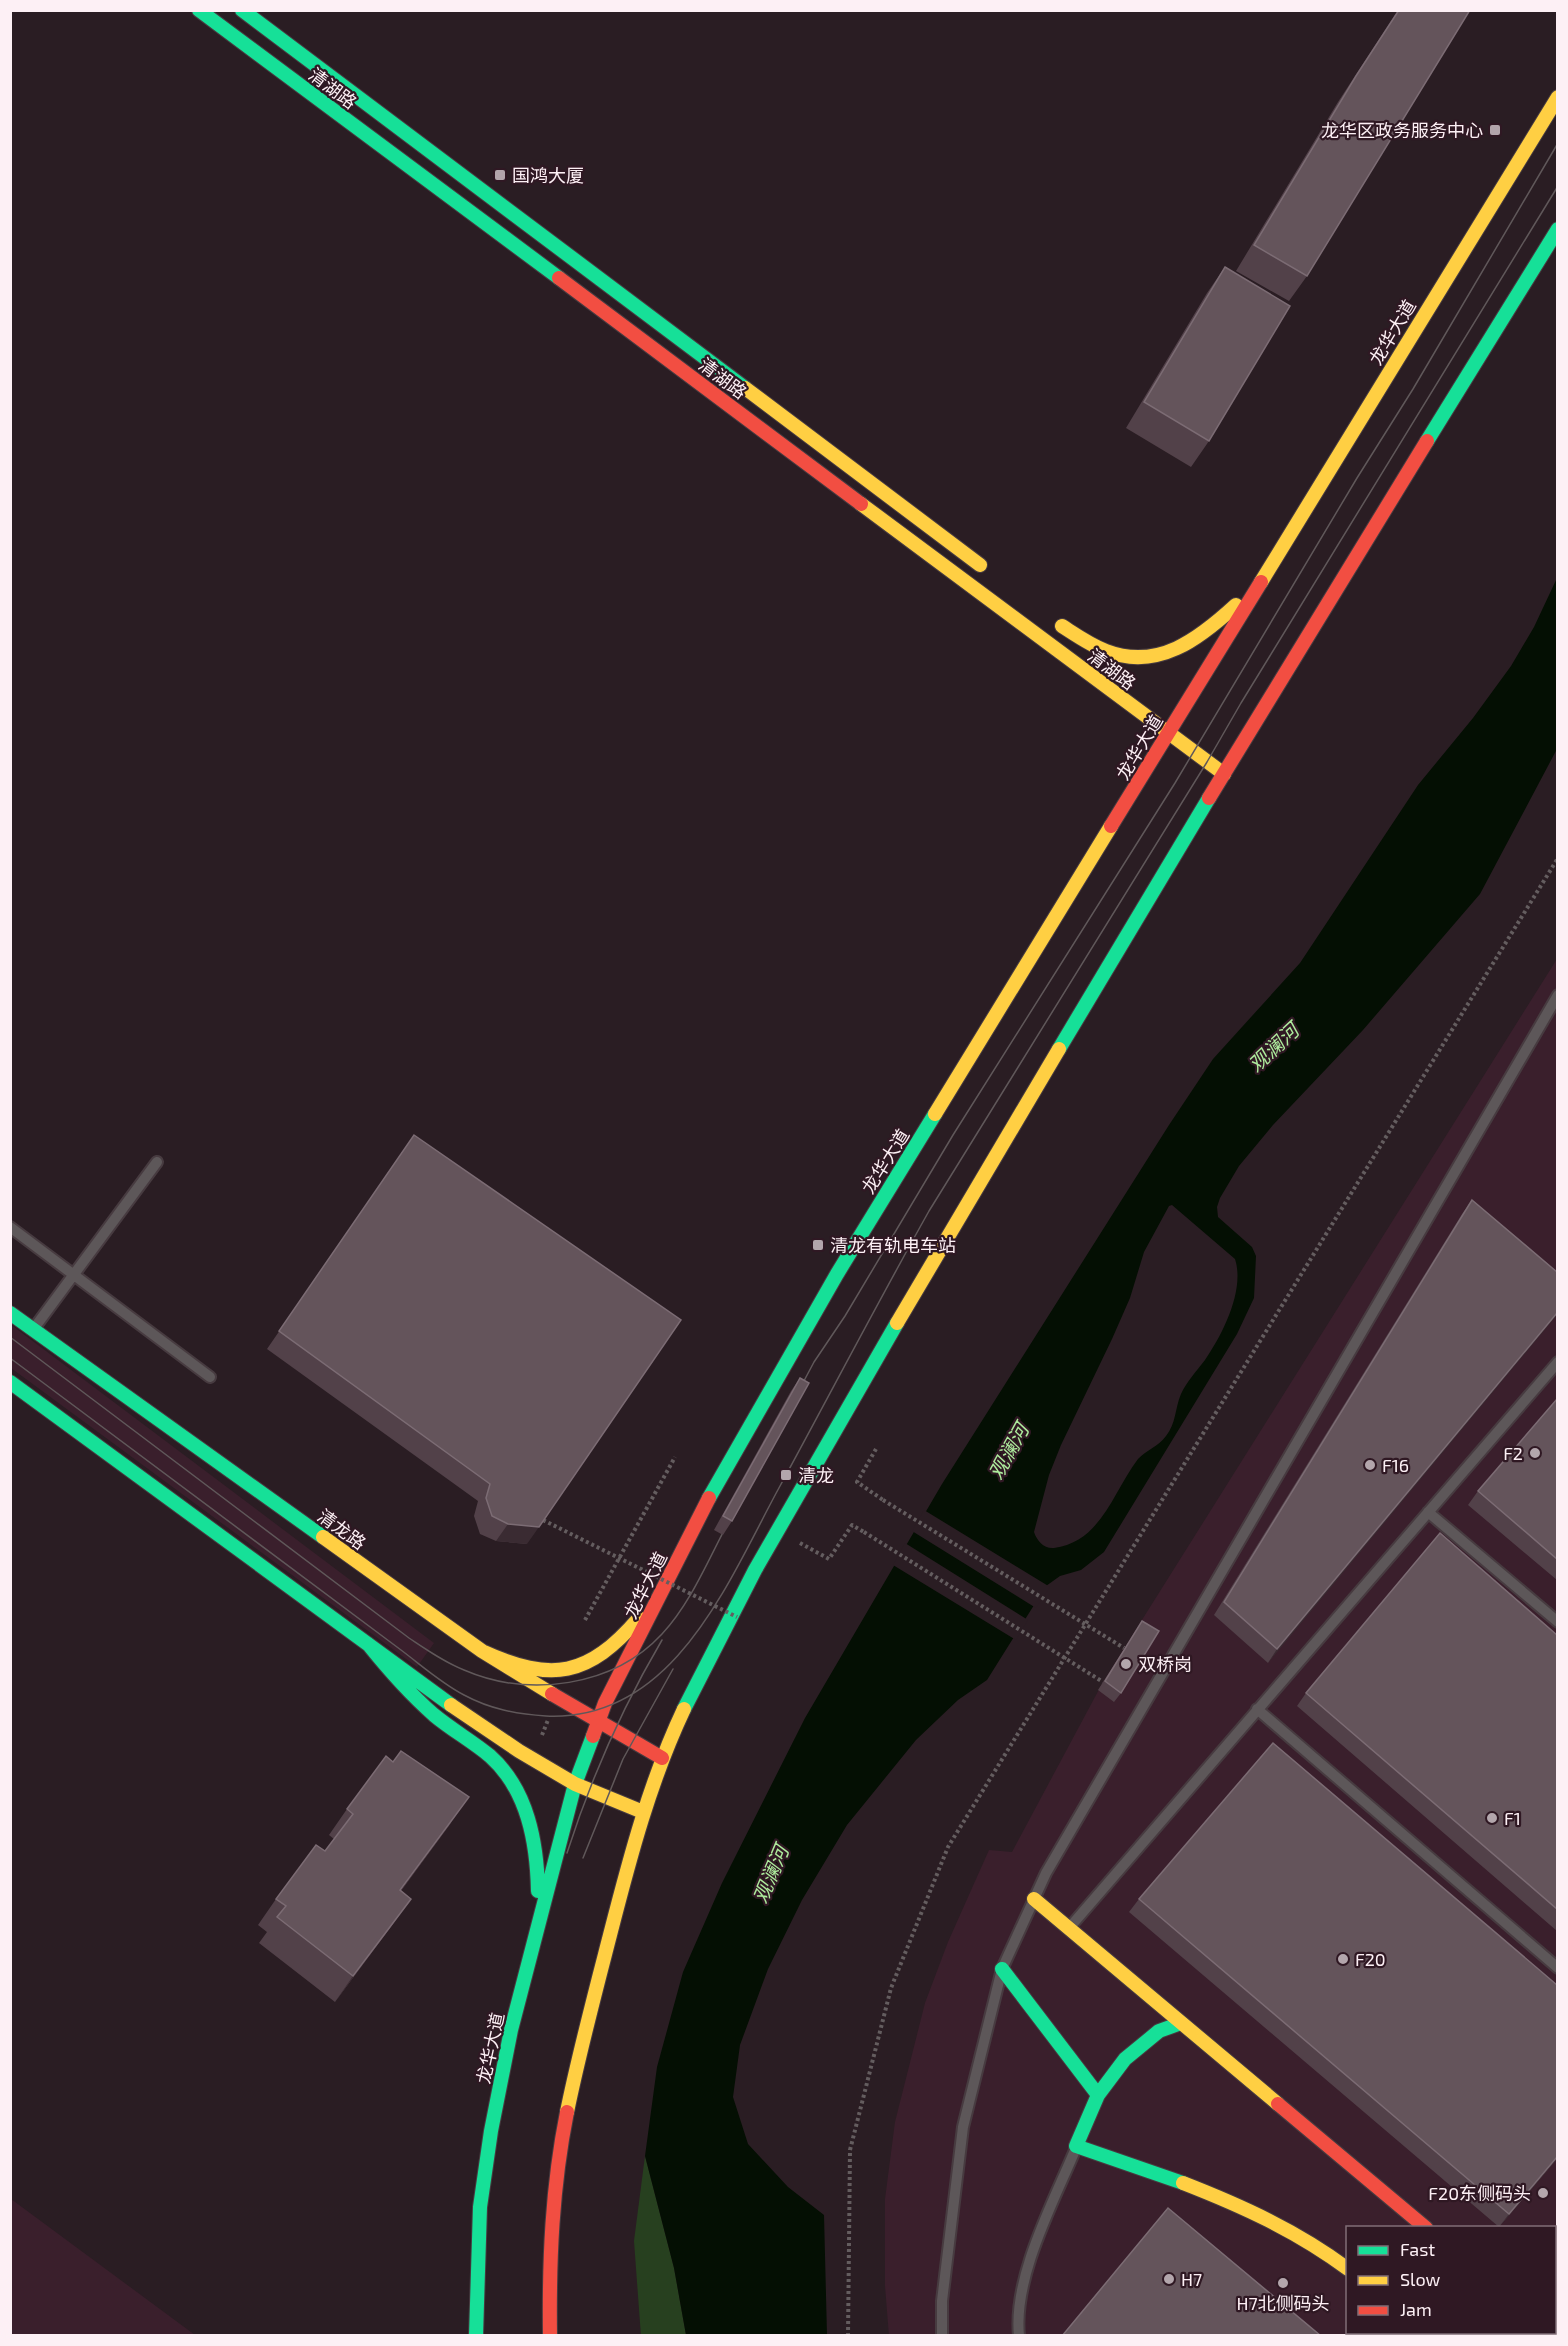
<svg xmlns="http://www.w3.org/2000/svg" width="1568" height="2346" font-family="'Exo 2','Noto Sans SC',sans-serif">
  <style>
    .built { fill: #3a1f2c; fill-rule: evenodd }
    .green { fill: #27401f }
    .water { fill: #040f03; fill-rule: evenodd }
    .pier { fill: #2a1d23 }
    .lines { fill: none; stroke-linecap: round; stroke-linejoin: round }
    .lane-casing { stroke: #473b40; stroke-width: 14 }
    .fast-casing { stroke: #473b40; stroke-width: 16 }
    .slow-casing { stroke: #473b40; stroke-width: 16 }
    .jam-casing { stroke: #473b40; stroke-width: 16 }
    .path { stroke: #645d5f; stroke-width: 4; stroke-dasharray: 3 3; stroke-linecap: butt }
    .lane { stroke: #5d5759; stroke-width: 10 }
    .fast { stroke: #16e098; stroke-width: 14 }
    .slow { stroke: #ffcf43; stroke-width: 14 }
    .jam { stroke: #f24e42; stroke-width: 14 }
    .tram { stroke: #60585a; stroke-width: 1.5 }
    .path-bridge { stroke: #645d5f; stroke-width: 4; stroke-dasharray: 3 3; stroke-linecap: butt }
    .wall { fill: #524149 }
    .shaded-wall { fill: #3a2b32 }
    .building { fill: #64545b; stroke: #7c6c74; stroke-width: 1.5 }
    .poi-dot { fill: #b3a6ac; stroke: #2f1823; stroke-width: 2 }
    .labels { text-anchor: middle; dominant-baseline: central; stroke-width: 4.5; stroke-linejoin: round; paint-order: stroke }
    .street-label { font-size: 18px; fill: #fdf0f5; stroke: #2f1823 }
    .poi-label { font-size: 18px; fill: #fdf0f5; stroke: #2f1823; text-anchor: start }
    .water-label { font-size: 20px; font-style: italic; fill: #aeec9d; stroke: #2f1823 }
  </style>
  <rect width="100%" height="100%" fill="#2a1d23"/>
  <path class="built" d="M 1557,959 L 1557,2335 L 889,2336 L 885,2286 L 885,2199 L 895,2122 L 925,2003 L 948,1942 L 989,1850 L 1012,1852 L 1103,1682 ZM 1348,2228 L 1554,2228 L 1554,2332 L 1348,2332 Z
    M 10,1324 L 434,1643 L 417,1667 L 11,1368 Z
    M 10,2199 L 11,2199 L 195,2335 L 11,2335 Z"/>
  <path class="green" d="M 645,2156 L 674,2268 L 686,2335 L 641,2336 L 634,2241 Z"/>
  <path class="water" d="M 1557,578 L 1557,749 L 1480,894 L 1363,1030 L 1273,1125 L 1239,1166 L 1220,1198 L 1217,1207 L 1218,1217 L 1252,1247 L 1256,1256 L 1254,1298 L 1237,1334 L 1104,1552 L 1081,1570 L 1060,1576 L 1046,1586 L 987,1680 L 958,1700 L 916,1740 L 847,1825 L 802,1900 L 768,1969 L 740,2045 L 733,2097 L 748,2144 L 788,2187 L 824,2215 L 827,2335 L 686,2335 L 674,2268 L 645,2156 L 657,2067 L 683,1972 L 722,1883 L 805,1718 L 942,1484 L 1169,1125 L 1213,1059 L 1300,963 L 1418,785 L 1473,718 L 1511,666 L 1534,627 ZM 1172,1205 L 1235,1259 C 1245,1290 1223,1334 1205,1360 C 1196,1372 1187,1381 1181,1394 C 1175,1408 1176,1424 1166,1436 C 1158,1447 1146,1450 1138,1459 C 1113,1492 1101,1542 1054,1548 C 1044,1549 1037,1541 1034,1532 L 1049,1475 L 1061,1445 L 1112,1339 L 1130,1298 L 1144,1252 L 1169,1206 Z"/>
  <path class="pier" d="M 924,1510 L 1050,1587 L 1036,1608 L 912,1531 Z
    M 905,1543 L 1028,1620 L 1016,1640 L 893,1565 Z"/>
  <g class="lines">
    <g class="lane-casing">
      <path id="lane" d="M 10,1227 L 210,1377
        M 35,1327 L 157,1162
        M 1428,1512 L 1558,1622
        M 1257,1709 L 1558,1968
        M 1070,1927 L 1558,1362
        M 942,2336 L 942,2301 L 963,2127 L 1002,1969 L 1046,1873 L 1558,995
        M 1019,2336 C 1013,2277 1053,2203 1076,2148"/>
    </g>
    <g class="fast-casing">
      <path id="fast" d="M 199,10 L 559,278
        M 242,10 L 745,388
        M 1427,441 L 1558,229
        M 1059,1049 L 1209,798
        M 10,1313 L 323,1537
        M 10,1382 L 451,1705
        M 709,1498 L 837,1274 L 935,1114
        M 368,1644 C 388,1669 409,1693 434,1715 C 452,1730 472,1741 490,1756 C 528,1790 537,1843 538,1891
        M 684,1709 L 755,1570 L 897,1323
        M 1002,1969 L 1098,2095
        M 1181,2023 L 1159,2031 L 1125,2059 L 1098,2095 L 1076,2146 L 1183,2183
        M 1554,2298 L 1558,2294
        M 1422,2332 L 1426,2336
        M 1552,2332 L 1555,2336
        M 476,2336 L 480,2207 L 491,2131 L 511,2030 L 575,1784 L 593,1736"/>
    </g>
    <g class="slow-casing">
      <path id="slow" d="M 745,388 L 980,565
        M 861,504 L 1224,774
        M 1261,582 L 1558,97
        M 1062,626 C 1076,635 1090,645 1106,651 C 1158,671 1199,639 1236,605
        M 935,1114 L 1111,826
        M 897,1323 L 1059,1049
        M 323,1537 L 482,1651 L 552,1694
        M 482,1651 C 552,1683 588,1677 639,1618
        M 451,1705 L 519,1751 L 575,1784 L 643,1812
        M 1034,1899 L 1278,2104
        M 567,2112 C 579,2053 595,1993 610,1935 C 630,1857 650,1781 684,1709
        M 1183,2183 C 1242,2206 1297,2231 1348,2269"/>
    </g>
    <g class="jam-casing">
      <path id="jam" d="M 559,278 L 861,504
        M 1209,798 L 1427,441
        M 1111,826 L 1261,582
        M 552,1694 L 662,1758
        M 593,1736 L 605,1703 L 709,1498
        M 1278,2104 L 1426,2228
        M 550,2336 C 549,2260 552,2187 567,2112"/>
    </g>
    <path class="path" d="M 876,1449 L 857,1482 L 883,1500
      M 800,1543 L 829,1559 L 852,1525 L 864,1532
      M 585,1620 L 675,1457
      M 542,1735 L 548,1720
      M 848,2336 L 850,2150 L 891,1988 L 948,1847 L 1558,858"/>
    <use href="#lane" class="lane"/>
    <use href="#fast" class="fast"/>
    <use href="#slow" class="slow"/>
    <use href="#jam" class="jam"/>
    <path class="tram" d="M 10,1337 L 409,1638 C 427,1650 444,1662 464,1670 C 529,1698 613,1687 662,1634 C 691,1603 709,1558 729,1521
      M 10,1358 L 401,1650 C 421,1665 441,1683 464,1695 C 490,1709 516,1714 546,1716 C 675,1722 729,1579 780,1486 C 830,1394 878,1302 929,1211 L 1207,762 L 1241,703 L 1558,186
      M 797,1394 L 814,1362 L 845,1316 L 953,1135 L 1175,783 L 1357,478 L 1413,389 L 1558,143
      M 567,1853 C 591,1778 622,1708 662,1640
      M 583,1858 L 623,1759 L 673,1669"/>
    <path class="path-bridge" d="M 883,1500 L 1124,1648
      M 543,1520 L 737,1617
      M 864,1532 L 1103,1682"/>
  </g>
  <path class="wall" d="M 1398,10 L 1470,10 L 1307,276 L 1289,301 L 1236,271 L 1338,102 Z
    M 1225,267 L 1209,441 L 1191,467 L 1126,428 L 1207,293 Z
    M 414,1135 L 527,1544 L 496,1541 L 480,1534 L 474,1516 L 478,1501 L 267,1349 Z
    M 1472,1200 L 1557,1272 L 1268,1663 L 1214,1615 L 1462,1214 Z
    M 800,1378 L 732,1521 L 723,1535 L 714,1530 L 791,1391 Z
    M 1557,1399 L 1557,1580 L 1468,1505 L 1478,1491 Z
    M 1142,1621 L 1121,1693 L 1114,1702 L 1098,1690 Z
    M 1557,1635 L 1557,1931 L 1297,1706 L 1306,1693 Z
    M 347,1809 L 451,1823 L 401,1891 L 393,1924 L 335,2002 L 259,1943 L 267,1932 L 258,1925 L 276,1899 L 325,1851 L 334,1839 L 329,1835 Z
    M 1139,1899 L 1557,2159 L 1499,2227 L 1129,1912 Z"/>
  <path class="shaded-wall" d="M 1557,1313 L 1557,1315 L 1268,1663 L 1277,1649 Z
    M 508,1524 L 539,1527 L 527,1544 L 496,1541 Z
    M 469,1797 L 451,1823 L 382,1916 L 400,1890 Z
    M 411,1899 L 393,1924 L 335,2002 L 353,1976 Z
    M 1557,2157 L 1557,2159 L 1499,2227 L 1509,2214 Z"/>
  <path class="building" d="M 1399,10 L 1470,10 L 1307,276 L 1254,245 L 1356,76 Z
    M 1225,267 L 1290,306 L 1209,441 L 1144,402 Z
    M 414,1135 L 681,1320 L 539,1527 L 508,1524 L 492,1516 L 486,1498 L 490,1484 L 279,1331 Z
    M 1472,1200 L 1557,1272 L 1557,1313 L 1277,1649 L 1224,1602 Z
    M 800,1378 L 809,1383 L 732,1521 L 723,1516 Z
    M 1557,1399 L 1557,1559 L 1478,1491 Z
    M 1440,1533 L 1557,1635 L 1557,1909 L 1306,1693 Z
    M 1142,1621 L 1159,1631 L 1121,1693 L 1105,1681 Z
    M 1273,1743 L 1557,1985 L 1557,2157 L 1509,2214 L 1139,1899 Z
    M 401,1751 L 469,1797 L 400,1890 L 411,1899 L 353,1976 L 277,1917 L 286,1906 L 276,1899 L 316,1845 L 325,1851 L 353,1814 L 347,1809 L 386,1756 L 393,1762 Z
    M 1168,2208 L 1321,2336 L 1062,2336 Z"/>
  <g class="poi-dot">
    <rect x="1489" y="124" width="12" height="12" rx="3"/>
    <rect x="494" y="169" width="12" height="12" rx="3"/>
    <rect x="812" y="1239" width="12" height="12" rx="3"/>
    <circle cx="1535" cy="1453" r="6"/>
    <circle cx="1370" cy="1465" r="6"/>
    <rect x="780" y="1469" width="12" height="12" rx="3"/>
    <circle cx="1126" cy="1664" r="6"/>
    <circle cx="1492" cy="1818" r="6"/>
    <circle cx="1343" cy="1959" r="6"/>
    <circle cx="1543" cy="2193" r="6"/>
    <circle cx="1169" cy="2279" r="6"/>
    <circle cx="1283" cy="2283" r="6"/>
  </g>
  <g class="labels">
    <g class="street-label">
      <text transform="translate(333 88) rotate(37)">清湖路</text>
      <text transform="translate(1392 332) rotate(-59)">龙华大道</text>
      <text transform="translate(723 378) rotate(37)">清湖路</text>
      <text transform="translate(1112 669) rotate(37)">清湖路</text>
      <text transform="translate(1139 747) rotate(-59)">龙华大道</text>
      <text transform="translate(885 1161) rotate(-58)">龙华大道</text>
      <text transform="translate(342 1529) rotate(36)">清龙路</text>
      <text transform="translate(645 1585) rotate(-63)">龙华大道</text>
      <text transform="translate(490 2048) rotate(-78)">龙华大道</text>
    </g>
    <g class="poi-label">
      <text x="1483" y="130" text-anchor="end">龙华区政务服务中心</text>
      <text x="512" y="175">国鸿大厦</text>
      <text x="830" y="1245">清龙有轨电车站</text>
      <text x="1523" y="1453" text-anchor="end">F2</text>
      <text x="1382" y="1465">F16</text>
      <text x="798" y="1475">清龙</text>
      <text x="1138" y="1664">双桥岗</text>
      <text x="1504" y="1818">F1</text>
      <text x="1355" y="1959">F20</text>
      <text x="1531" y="2193" text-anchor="end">F20东侧码头</text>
      <text x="1181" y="2279">H7</text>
      <text x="1283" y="2303" text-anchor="middle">H7北侧码头</text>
    </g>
    <g class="water-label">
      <text transform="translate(1273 1047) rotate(-43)">观澜河</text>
      <text transform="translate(1008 1451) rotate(-61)">观澜河</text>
      <text transform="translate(770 1874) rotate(-67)">观澜河</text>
    </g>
  </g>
  <rect width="1568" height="2346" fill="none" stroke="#fdf0f5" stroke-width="24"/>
  <rect x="1346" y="2226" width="210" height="108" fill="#2f1823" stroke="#816e77" stroke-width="1.5"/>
  <rect x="1358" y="2246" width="30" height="9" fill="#16e098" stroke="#816e77" stroke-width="1.5"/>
  <text x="1400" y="2256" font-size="18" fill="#fdf0f5">Fast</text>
  <rect x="1358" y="2276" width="30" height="9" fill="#ffcf43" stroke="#816e77" stroke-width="1.5"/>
  <text x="1400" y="2286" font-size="18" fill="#fdf0f5">Slow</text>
  <rect x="1358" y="2306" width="30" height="9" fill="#f24e42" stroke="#816e77" stroke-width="1.5"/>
  <text x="1400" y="2316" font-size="18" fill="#fdf0f5">Jam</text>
</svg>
